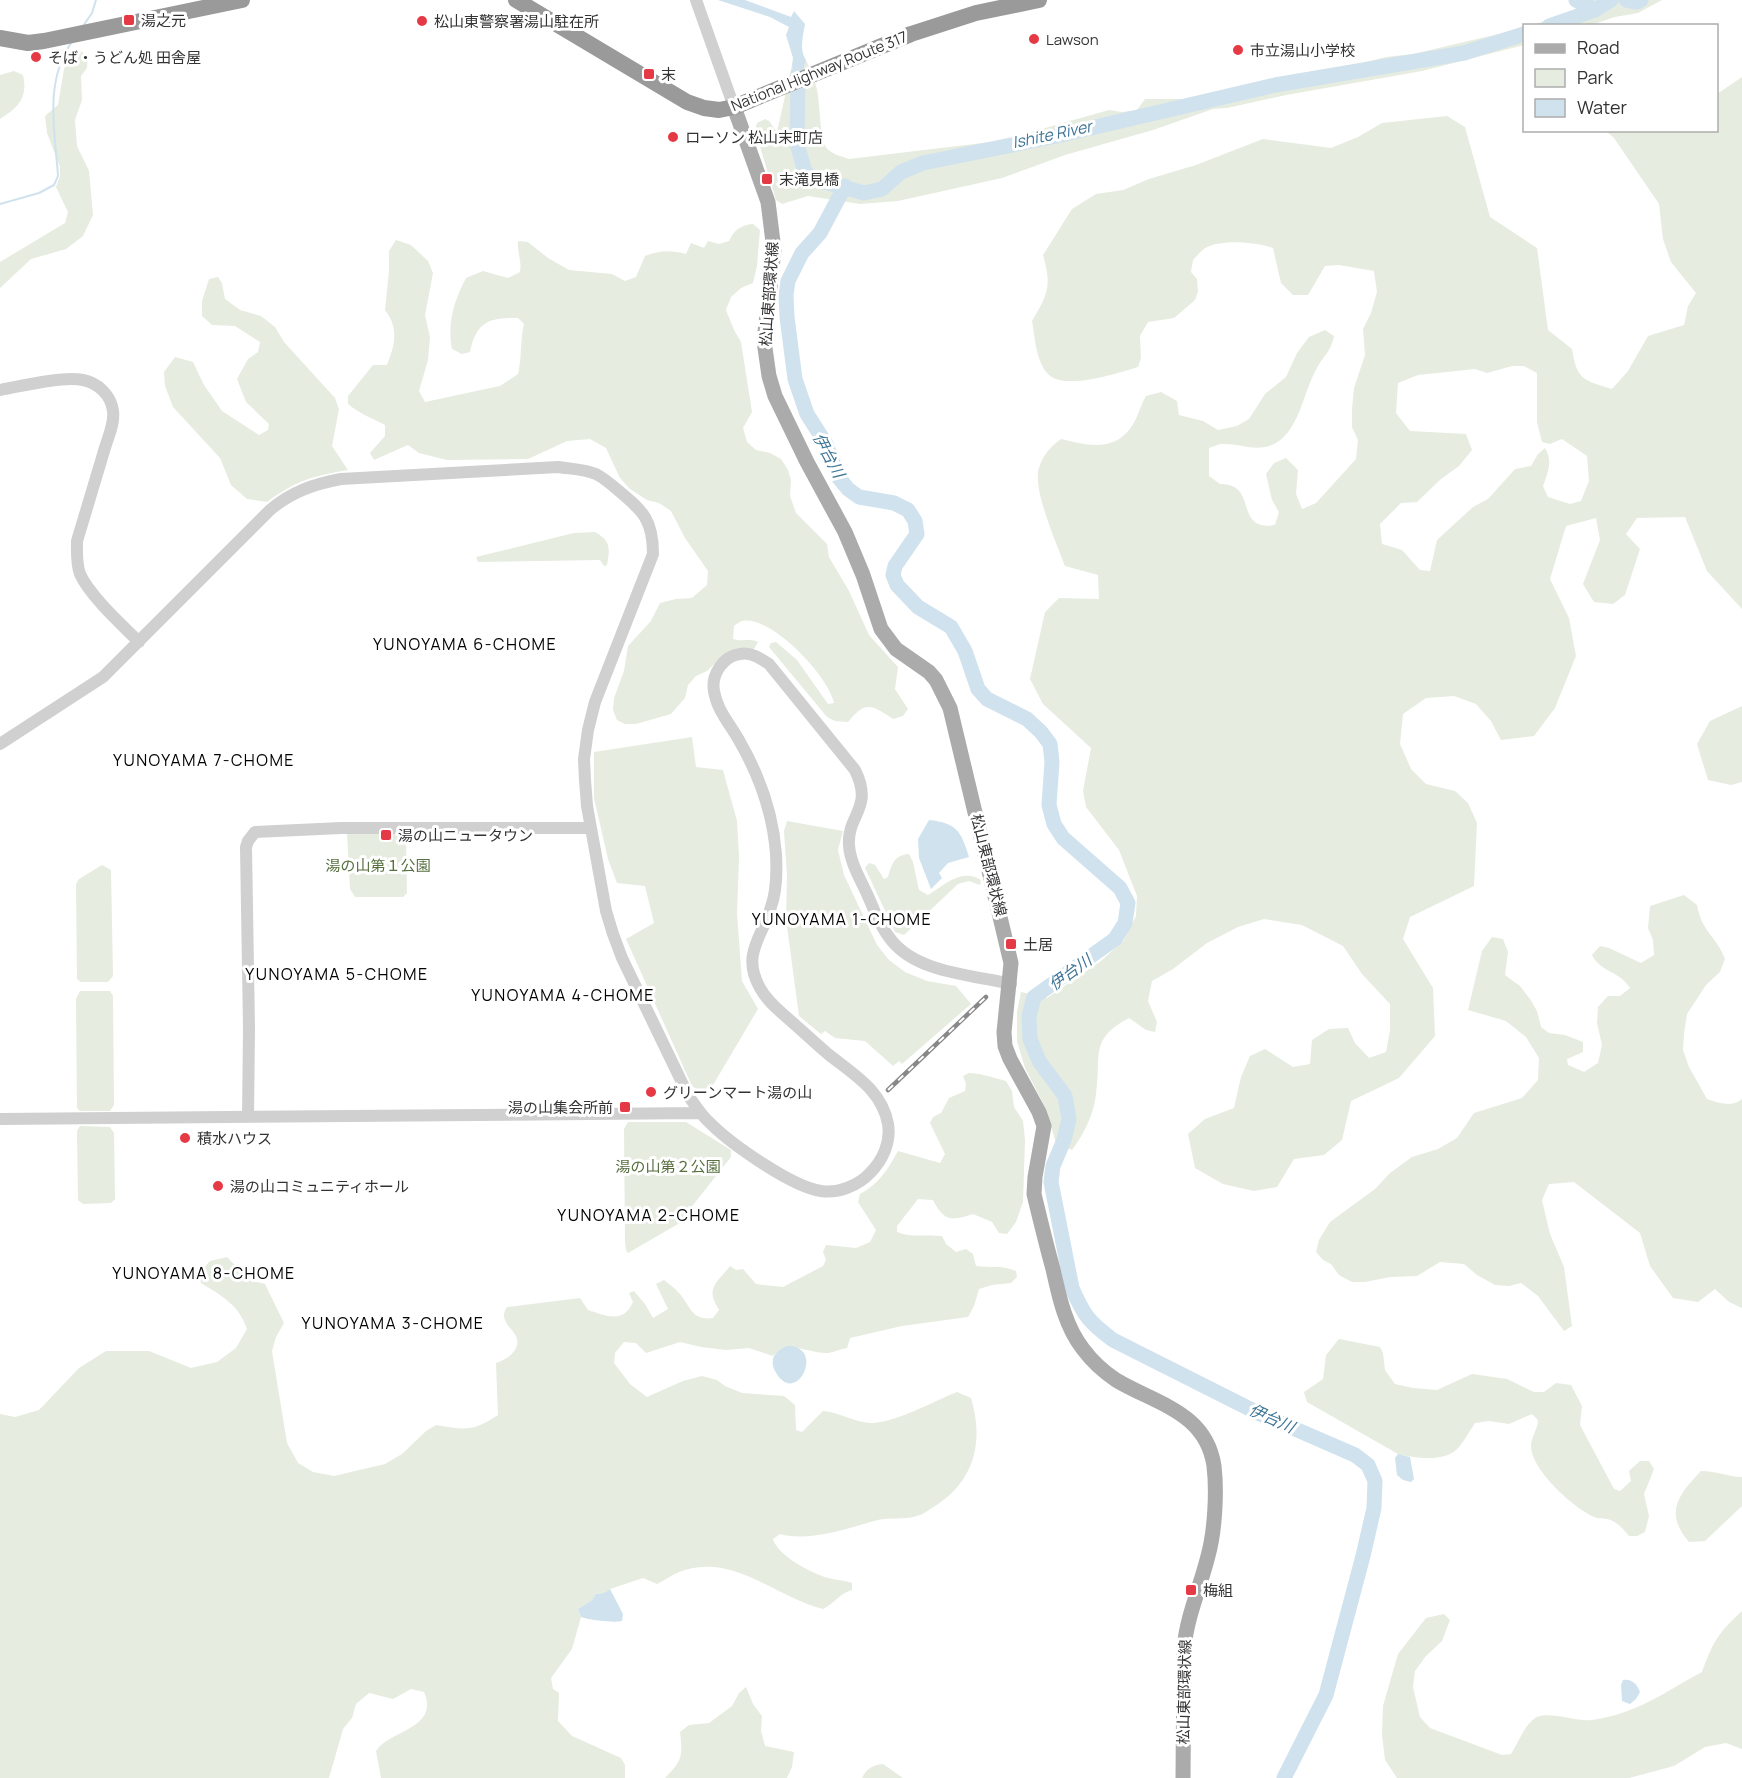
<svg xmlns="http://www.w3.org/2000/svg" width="1742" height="1778" font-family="Manrope,'Noto Sans JP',sans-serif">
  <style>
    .green { fill: #e6ecdf; fill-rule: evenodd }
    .water { fill: #cfe2ee }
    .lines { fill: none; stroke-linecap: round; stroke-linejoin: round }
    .stream { stroke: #cfe2ee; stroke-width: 2 }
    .river { stroke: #cfe2ee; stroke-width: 15 }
    .minor { stroke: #d0d0d0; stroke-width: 12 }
    .major { stroke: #ababab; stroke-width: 15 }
    .highway { stroke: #9a9a9a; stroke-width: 16 }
    .rail-casing { stroke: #888; stroke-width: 4.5 }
    .rail { stroke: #fff; stroke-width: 2; stroke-dasharray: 7; stroke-linecap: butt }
    .poi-dot { fill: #e63946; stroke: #fff; stroke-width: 2 }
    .labels { text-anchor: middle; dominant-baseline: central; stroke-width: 6; stroke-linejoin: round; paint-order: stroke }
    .poi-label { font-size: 15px; fill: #333; stroke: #fff; text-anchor: start }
    .street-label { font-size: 15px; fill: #333; stroke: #fff }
    .park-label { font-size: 15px; fill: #56703f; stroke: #fff }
    .water-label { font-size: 16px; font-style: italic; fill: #3f7597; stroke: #fff }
    .neighbourhood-label { font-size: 16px; letter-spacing: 1.5px; fill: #000; stroke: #fff }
  </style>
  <rect width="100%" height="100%" fill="#fff"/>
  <path class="green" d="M 1592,0 L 1662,0 L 1638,13 L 1615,17 L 1591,25 L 1532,25 L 1565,15 Z
    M 1524,28 L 1524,45 L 1422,71 L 1286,95 L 1227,108 L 1213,109 L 1153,130 L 1065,155 L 1002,178 L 898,201 L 860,204 L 808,196 L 782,204 L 776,200 L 755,130 L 757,123 L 765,119 L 769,121 L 777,132 L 792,65 L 797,92 L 806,60 C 810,70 815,80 817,90 C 820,104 820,137 825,146 C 830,154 841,156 849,159 L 999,141 L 1109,110 L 1122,112 L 1137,110 L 1145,99 L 1195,99 L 1284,77 L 1354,65 L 1386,57 L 1413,54 Z
    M 80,51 L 88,55 L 87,68 L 81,76 L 82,100 L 75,120 L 77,146 L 89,171 L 93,215 L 83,236 L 66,249 L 31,259 L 0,288 L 0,262 L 65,223 L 68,212 L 56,187 L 60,176 L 60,167 L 47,133 L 45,116 L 58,105 L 64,69 L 72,54 Z
    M 14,71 L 23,75 C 28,98 19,107 0,119 L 0,75 Z
    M 1742,77 L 1742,609 L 1707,571 L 1685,517 L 1637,518 L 1626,534 L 1640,549 L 1625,595 L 1613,604 L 1594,602 L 1583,584 L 1600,540 L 1596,518 L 1566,526 L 1550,579 L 1569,618 L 1576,656 L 1555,708 L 1534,736 L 1501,740 L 1491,721 L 1476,704 L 1454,696 L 1426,698 L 1403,714 L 1400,744 L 1411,769 L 1426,784 L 1455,791 L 1468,803 L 1477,823 L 1474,886 L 1410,917 L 1403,939 L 1433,988 L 1435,1036 L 1399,1078 L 1351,1101 L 1342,1140 L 1324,1155 L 1294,1159 L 1277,1187 L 1254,1191 L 1223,1184 L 1195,1168 L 1188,1134 L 1205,1119 L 1234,1108 L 1241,1077 L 1250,1056 L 1265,1049 L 1293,1067 L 1310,1064 L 1312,1040 L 1329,1029 L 1348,1028 L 1355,1043 L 1369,1058 L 1386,1052 L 1390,1030 L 1390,1004 L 1362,974 L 1343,946 L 1302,925 L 1264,919 L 1238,927 L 1207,943 L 1173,969 L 1152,981 L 1148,1001 L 1157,1022 L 1155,1032 L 1146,1030 L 1129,1018 C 1088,1040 1102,1056 1096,1094 C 1094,1114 1084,1134 1072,1150 L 1056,1143 L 1045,1107 L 1025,1068 L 1017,1041 L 1017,1012 L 1021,992 L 1047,998 L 1101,961 L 1124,940 L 1136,916 L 1137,896 L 1119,850 L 1086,807 L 1083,791 L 1091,748 L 1043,704 L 1030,679 L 1045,612 L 1059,598 L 1099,599 L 1098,575 L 1065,566 C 1057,544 1032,489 1039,468 C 1043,455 1050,447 1061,439 C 1086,445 1114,453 1132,426 C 1138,417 1140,406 1146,396 L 1161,392 L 1177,401 L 1179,415 L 1203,421 L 1218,430 L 1237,426 L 1249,419 L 1265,394 L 1286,377 L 1297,353 L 1309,337 L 1325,330 L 1334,336 C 1330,354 1325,353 1317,368 C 1303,391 1299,437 1269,446 C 1253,451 1238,443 1222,444 C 1218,444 1213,447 1209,448 L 1209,476 L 1220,484 C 1259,483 1233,532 1275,525 L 1279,512 L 1272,500 L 1266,474 L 1274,463 L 1286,458 L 1298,470 L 1296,494 L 1302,509 L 1316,503 L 1356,459 L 1358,440 L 1352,427 L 1352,409 L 1354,388 L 1365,355 L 1363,329 L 1371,313 L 1377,292 L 1374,271 L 1339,265 L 1325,266 L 1308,295 L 1293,295 L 1281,283 L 1273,248 C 1257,242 1223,239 1207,247 C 1202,249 1197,256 1193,260 L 1191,272 L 1197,279 L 1198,291 L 1195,300 L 1174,318 L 1148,322 L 1140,336 L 1141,358 L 1138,367 C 1119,373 1063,391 1048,374 C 1036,361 1035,338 1032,321 C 1048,294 1052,286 1043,255 L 1072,209 L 1096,194 L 1123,190 L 1149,179 L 1196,165 L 1263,139 L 1331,148 L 1358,137 L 1382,123 L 1447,116 L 1465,127 L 1490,217 L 1537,248 L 1548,330 L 1572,349 C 1577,381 1584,380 1612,389 L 1628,371 L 1648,336 L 1684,325 L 1688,306 L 1696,293 L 1671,262 L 1663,239 L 1659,204 L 1614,138 L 1606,131 L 1716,130 L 1717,94 ZM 1512,366 L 1524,366 L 1537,373 L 1537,422 L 1542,442 L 1550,444 L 1562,439 L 1587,456 L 1589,481 L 1581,501 L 1570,504 L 1548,497 L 1543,486 C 1548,472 1553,461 1545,448 L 1538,454 L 1531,466 L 1515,469 L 1488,499 L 1473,507 L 1437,540 L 1430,571 L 1420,570 L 1402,550 L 1382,544 L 1380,524 L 1401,503 L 1417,502 L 1441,479 L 1459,466 L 1472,450 L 1466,434 L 1410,431 L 1396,413 L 1398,383 L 1418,375 L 1475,369 L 1487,373 Z
    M 753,224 L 760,230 L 757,266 L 753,283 L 741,288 L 731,297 L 726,310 L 734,330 L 741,342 L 752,412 L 743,428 L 747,442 L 756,450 L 770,453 L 781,459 L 788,470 L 791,480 L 790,496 L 796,513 L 827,544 L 829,557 L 849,591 L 869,635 L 898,667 L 895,689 L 908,709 L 903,716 L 893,719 C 871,704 865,701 848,722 L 835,721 L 827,717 L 769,647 L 771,643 L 776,642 L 797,660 L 828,704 L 834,703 C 829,677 772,615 742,621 C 739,622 737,624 734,626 L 733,639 C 742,642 749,638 758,642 L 754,649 L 744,648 L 726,653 L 707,671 L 696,676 L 688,685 L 685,698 L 671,714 L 636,724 L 625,724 L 617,720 L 613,710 L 614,698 L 624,671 L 628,646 L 651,621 L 660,603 L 676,599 L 692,598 L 707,585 L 708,571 L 685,538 L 671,511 L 659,503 L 647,500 L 630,489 L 620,478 L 606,448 L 590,439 L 567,441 L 528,459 L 447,460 L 419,453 L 408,445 L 374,460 L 370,453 L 385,436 L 385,425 C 372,418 360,414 348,404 L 348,396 L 373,365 L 387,365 C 395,345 399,328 385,310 L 389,271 L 389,251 L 396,240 L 411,245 L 428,261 L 433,273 L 425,315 L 430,337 L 428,360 L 419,391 L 425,402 L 500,386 L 518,374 C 522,357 520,341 524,324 L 518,318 C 489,317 476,322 470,352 L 462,354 L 452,349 C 447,323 454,301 466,278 L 483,271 L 508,278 L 520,272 C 522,261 517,252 518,241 L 528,242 L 548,258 L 569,270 L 612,274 L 625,281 L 636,277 L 645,256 C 659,250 672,250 686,254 L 691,243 L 704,248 L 708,241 L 719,244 L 729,241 C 734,230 741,225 753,224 Z
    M 218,277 L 222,283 L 225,299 L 240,310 L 261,316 L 275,327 L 284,342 L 335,398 L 339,409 L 332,446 L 348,470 C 313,476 297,480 267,502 L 247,499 L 231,485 L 220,458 L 173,407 L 165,386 L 164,372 L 175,357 L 193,362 L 204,385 L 222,411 L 259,435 L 268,430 L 269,424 L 246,402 L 237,379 L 248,359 L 258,352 L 260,342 L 235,326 L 212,325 L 202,316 L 202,301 L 209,279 Z
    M 595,532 C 611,541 610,548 607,565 L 604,566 L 600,560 L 478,562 L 476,557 L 574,533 Z
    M 1742,706 L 1742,782 L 1731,785 L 1708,780 L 1697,744 L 1710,721 Z
    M 692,737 L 696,767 L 723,770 L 737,821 L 739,856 L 737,914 L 742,981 L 758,1009 L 713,1085 L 701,1092 L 692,1086 L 626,939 L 654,923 L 645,886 L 617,883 L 608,859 L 594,798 L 594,752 Z
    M 787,821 L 843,831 L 838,850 L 844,875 L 877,945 L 889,960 L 905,972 L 927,981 L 956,986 L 971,1004 L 902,1064 L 899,1061 L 893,1066 L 865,1041 L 835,1038 L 825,1031 L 821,1034 L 799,1016 L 786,919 L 787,875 L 784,831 Z
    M 347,833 L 403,834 L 406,838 L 407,893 L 403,897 L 355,897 L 350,889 Z
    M 909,854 L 913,862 L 919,890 L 928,895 C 945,885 961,868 981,880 L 980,885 L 969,881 L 958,884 L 904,935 L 895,932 L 865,868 L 869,863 L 875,865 L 884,879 L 888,877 C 892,864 894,855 909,854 Z
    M 102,865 L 111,870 L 113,976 L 108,982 L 81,982 L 77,979 L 76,884 L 79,879 Z
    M 1684,895 L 1697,905 C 1702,933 1716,935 1725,959 L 1720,972 L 1706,985 L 1687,1014 L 1684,1034 L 1683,1050 L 1689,1067 L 1707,1099 C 1720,1103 1731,1108 1742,1099 L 1742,1308 L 1729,1302 L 1715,1289 L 1698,1302 L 1673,1298 L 1650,1266 L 1640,1233 L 1574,1182 L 1549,1184 L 1542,1200 L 1550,1234 L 1564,1267 L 1572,1326 L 1564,1331 L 1538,1296 L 1521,1283 L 1509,1286 L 1495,1285 L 1477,1275 L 1464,1264 L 1440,1262 L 1417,1276 L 1390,1277 L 1365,1282 L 1352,1282 L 1339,1275 L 1331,1264 L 1323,1260 L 1316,1252 L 1319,1240 L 1330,1222 L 1375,1189 L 1390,1173 L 1412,1157 L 1438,1149 L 1457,1138 L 1474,1113 L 1522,1098 L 1538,1080 L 1539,1058 L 1526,1037 L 1506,1021 L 1468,1010 L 1482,951 L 1492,937 L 1503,939 L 1508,952 L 1505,975 L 1520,986 L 1530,999 L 1537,1011 L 1541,1027 L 1549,1033 L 1565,1035 L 1583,1042 L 1583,1052 L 1567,1059 L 1568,1065 L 1584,1072 L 1598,1063 L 1602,1045 L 1597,1023 L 1598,1007 L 1608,996 L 1620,996 L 1630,988 C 1621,972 1599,971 1592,955 L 1600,946 L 1609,948 L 1641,963 L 1654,955 L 1653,940 L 1648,928 L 1650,906 Z
    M 80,991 L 110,991 L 113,996 L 114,1105 L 110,1111 L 80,1111 L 77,1108 L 76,999 Z
    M 969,1073 L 980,1074 L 1006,1081 L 1012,1091 L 1014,1107 L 1023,1121 L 1025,1140 L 1023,1202 L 1016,1222 L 1007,1234 L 999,1233 L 992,1222 L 973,1214 C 952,1221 944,1222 933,1200 L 918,1199 L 897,1226 L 897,1232 C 911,1238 927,1234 942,1236 L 946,1244 L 956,1252 L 966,1249 L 973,1254 L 976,1266 C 990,1268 1003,1265 1016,1271 L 1017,1277 L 1011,1283 L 992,1285 L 979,1289 L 974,1306 L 968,1317 L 902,1326 L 850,1338 L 847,1348 C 841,1349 834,1352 828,1353 C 808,1354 789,1339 773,1356 L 749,1348 L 726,1350 L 701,1347 L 680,1342 L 646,1353 L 636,1343 L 624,1342 L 615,1353 L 614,1363 L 630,1384 L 647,1397 L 683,1381 L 702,1376 L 717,1380 L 725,1386 L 742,1393 L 784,1396 L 795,1405 L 796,1430 L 802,1432 L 823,1411 C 839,1412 858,1424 873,1423 C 899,1421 932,1402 957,1392 L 971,1398 C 984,1441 975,1481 935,1506 C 930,1509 925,1513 920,1515 C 905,1521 890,1516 874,1521 C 845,1529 810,1542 780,1534 L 773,1539 C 777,1555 811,1573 828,1578 C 836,1580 844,1580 852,1583 L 852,1590 C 840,1593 834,1604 823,1609 C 775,1597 734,1553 682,1571 C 673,1574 665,1580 657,1584 L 643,1578 L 610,1589 L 604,1593 L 596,1594 L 592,1600 L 578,1609 L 581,1617 L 572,1649 L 551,1678 L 553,1689 L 559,1693 L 558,1721 L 572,1736 L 621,1758 L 625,1765 L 625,1778 L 381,1778 L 376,1751 C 389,1730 440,1729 424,1692 L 411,1689 L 393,1699 L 369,1693 L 356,1704 L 352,1718 L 343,1729 L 329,1778 L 0,1778 L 0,1414 L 15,1417 L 39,1410 L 79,1368 L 106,1351 L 149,1351 L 191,1368 L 217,1362 L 236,1348 L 247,1329 C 239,1305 222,1296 201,1283 L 199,1273 L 210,1261 L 227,1257 L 249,1280 L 265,1284 L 284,1323 L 276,1337 L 272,1351 L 287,1443 L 298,1463 L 313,1472 L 334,1476 L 385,1464 L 402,1454 L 426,1431 L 436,1425 C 466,1430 472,1432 498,1415 L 496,1363 C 507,1360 522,1349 516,1336 C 513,1330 507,1326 505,1320 C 503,1315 504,1312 507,1307 L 580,1298 L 588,1310 C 607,1316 623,1324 633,1302 L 629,1293 L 634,1291 L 645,1304 L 653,1318 L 668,1309 L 656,1284 L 664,1280 C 669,1284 675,1288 679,1293 C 691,1306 691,1321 713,1318 L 719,1310 C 705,1288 716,1284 730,1266 L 736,1270 L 743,1269 L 756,1284 L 783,1287 L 823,1266 L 826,1260 L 823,1252 L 826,1245 L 856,1248 L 870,1242 L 876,1230 L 858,1202 L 860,1194 C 879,1184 888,1169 898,1151 L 940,1163 L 945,1154 L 930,1123 L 933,1117 L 941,1113 L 949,1098 L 965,1091 L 966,1084 L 963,1076 Z
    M 628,1122 L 686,1122 L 731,1150 L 731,1157 L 678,1224 L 628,1253 L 626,1250 L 625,1241 L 624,1129 Z
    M 80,1126 L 110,1127 L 114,1133 L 115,1199 L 111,1203 L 83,1204 L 78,1200 L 77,1131 Z
    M 1339,1339 L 1380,1347 L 1383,1353 L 1385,1370 L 1395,1384 L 1413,1388 L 1437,1390 L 1472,1374 L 1507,1379 L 1534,1392 L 1544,1392 L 1556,1383 L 1571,1385 L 1582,1406 L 1580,1425 L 1614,1489 L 1620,1491 L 1631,1481 L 1629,1471 L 1640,1461 L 1649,1461 L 1654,1469 L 1644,1494 L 1649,1516 L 1645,1532 L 1637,1536 L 1629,1536 C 1623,1529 1617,1521 1607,1519 C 1602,1518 1598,1519 1594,1517 C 1574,1508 1531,1470 1531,1446 C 1531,1437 1538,1429 1538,1420 L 1532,1414 L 1509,1424 L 1489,1421 L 1475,1423 C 1470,1430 1465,1440 1459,1447 C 1446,1463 1415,1458 1398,1454 L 1307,1402 L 1304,1392 L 1323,1379 L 1326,1355 Z
    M 1701,1471 C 1717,1471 1728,1477 1742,1477 L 1742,1506 L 1705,1541 L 1689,1542 C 1664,1513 1678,1495 1701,1471 Z
    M 1742,1611 L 1742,1749 L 1726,1743 L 1705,1747 L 1674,1766 L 1629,1778 L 1397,1778 L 1385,1760 L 1382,1735 L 1383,1706 L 1398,1654 L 1426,1618 L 1444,1614 L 1450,1620 L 1442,1641 L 1426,1656 L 1415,1671 L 1413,1687 L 1420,1717 L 1430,1728 L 1502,1755 L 1511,1754 C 1518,1743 1526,1722 1537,1717 C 1550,1711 1577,1722 1592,1720 C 1636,1714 1665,1692 1702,1672 C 1713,1642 1718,1633 1742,1611 Z
    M 746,1687 L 753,1704 L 762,1716 L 761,1731 L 765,1746 L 794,1752 L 792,1767 L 787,1778 L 665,1778 C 682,1761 683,1756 680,1732 L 689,1725 L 709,1723 L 732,1706 L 739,1693 Z
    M 883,1764 L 903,1778 L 862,1778 C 867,1768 873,1765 883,1764 Z"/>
  <path class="water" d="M 718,0 L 745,0 L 791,17 L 794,11 L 805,24 C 803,36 799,50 806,60 L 797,94 L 792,65 L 793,58 L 786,35 L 789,27 L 770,17 Z
    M 929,820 C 957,823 961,831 969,857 L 948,863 L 939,873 L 942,878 L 931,889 L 919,858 L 918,839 Z
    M 787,1346 C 827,1345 796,1410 775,1371 C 769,1359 775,1351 787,1346 Z
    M 1398,1454 L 1410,1457 L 1414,1479 L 1411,1482 L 1403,1480 L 1397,1475 L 1395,1458 Z
    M 610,1589 L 623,1614 L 622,1621 C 616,1623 588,1620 581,1617 L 578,1609 L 592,1600 L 596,1594 L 604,1593 Z
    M 1623,1680 C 1632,1679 1637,1684 1640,1692 L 1636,1699 L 1630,1704 L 1622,1701 L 1621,1685 Z"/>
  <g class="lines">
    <path class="stream" d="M 83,26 L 92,13 L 96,0
      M 0,204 L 39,193 L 54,185 L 58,176 C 55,132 44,83 71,43"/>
    <path class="river" d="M 1576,0 L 1595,10
      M 1626,0 L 1637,2 L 1641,0
      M 1549,26 L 1595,10 L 1611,0
      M 798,74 L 797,144 L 805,172 L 814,179 L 864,193 L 882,189 L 901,172 L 923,163 L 1061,135 L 1275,85 L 1464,53 L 1524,34
      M 845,186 L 820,233 L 802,253 L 788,281 L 786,295 L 787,317 L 795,379 L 807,414 L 826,444 L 839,478 L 848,489 L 859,497 L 894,503 L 908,510 L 915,521 L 917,534 L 895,566 L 893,575 L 897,585 L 918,607 L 951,627 L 965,651 L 978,689 L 987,699 L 1027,719 L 1041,732 L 1050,744 L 1052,762 L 1049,805 L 1054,824 L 1063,838 L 1120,888 L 1128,903 L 1125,923 L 1115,939 L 1034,997 L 1029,1016 L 1030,1039 L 1039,1061 L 1065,1096 L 1069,1119 L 1064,1140 L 1053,1166 L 1051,1182 L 1072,1288 C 1084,1316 1089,1322 1113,1340 L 1258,1413 L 1355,1455 L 1368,1465 L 1375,1481 L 1374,1508 L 1363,1556 L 1326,1695 L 1284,1778"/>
    <path class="minor" d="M 696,0 L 734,107
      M 0,390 C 22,386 62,376 83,380 C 98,383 111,395 113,411 C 115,423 107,440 104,451 C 95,481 86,511 77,541 C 77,552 76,563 80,574 C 90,596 122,625 139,642
      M 0,744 L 103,677 L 270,510 C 291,492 314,484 341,479 L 558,467 C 571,469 584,469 596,474 C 604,478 612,485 619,491 C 643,511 653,520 653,554 L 595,702 L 588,730 L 584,759 L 585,780 L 587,806 L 606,911 L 613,934 L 622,958 L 688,1095 C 695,1105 701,1115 710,1123 C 731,1144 792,1187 821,1191 C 838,1194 859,1185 870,1173 C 883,1160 891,1142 888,1124 C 882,1090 853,1074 828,1054 C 813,1041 799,1028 784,1015 C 775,1007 766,999 760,988 C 741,954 762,938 771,907 C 777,890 777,872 776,854 C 773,814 760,777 740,742 C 731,725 717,711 714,691 C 711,675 723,656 740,654 C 751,652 760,658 769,664 L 855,770 C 874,809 847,814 849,845 C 850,863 861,880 868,896 C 875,912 881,928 892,941 C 918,973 973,975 1011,984
      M 248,1117 L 249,1028 L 246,847 L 248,841 L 255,832 L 341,828 L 591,828
      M 0,1119 L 701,1113"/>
    <path class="major" d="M 734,107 L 768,202 L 774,250 L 764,341 L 769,376 L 775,396 L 807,462 L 845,532 L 863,575 L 881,629 L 896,649 L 929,672 L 936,680 L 950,708 L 1011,963 L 1004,1032 L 1005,1046 L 1010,1059 L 1039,1112 L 1044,1126 L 1035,1177 L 1034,1194 C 1040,1219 1046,1244 1053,1269 C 1059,1296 1065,1326 1083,1349 C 1092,1361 1104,1372 1116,1380 C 1156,1404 1206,1412 1214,1466 C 1217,1491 1215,1531 1208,1556 C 1200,1588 1187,1616 1184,1648 L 1183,1778"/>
    <path class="highway" d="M 516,0 L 687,102 L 704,108 L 719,110 L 734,107 L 911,34 L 976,13 L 1039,0
      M 0,38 L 28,43 L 44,41 L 242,0"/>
    <g class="rail-casing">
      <path id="rail" d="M 888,1090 L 986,997"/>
    </g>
    <use href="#rail" class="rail"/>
  </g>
  <g class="poi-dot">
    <rect x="123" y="14" width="12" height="12" rx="3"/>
    <circle cx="422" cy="21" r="6"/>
    <circle cx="1034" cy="39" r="6"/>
    <circle cx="1238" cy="50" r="6"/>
    <circle cx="36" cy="57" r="6"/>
    <rect x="643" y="68" width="12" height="12" rx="3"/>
    <circle cx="673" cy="137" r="6"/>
    <rect x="761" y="173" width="12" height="12" rx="3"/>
    <rect x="380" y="829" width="12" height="12" rx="3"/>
    <rect x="1005" y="938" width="12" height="12" rx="3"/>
    <circle cx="651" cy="1092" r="6"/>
    <rect x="619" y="1101" width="12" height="12" rx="3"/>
    <circle cx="185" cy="1138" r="6"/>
    <circle cx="218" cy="1186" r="6"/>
    <rect x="1185" y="1584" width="12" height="12" rx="3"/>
  </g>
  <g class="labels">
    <g class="poi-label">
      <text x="141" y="20">湯之元</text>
      <text x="434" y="21">松山東警察署湯山駐在所</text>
      <text x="1046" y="39">Lawson</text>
      <text x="1250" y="50">市立湯山小学校</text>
      <text x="48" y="57">そば・うどん処 田舎屋</text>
      <text x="661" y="74">末</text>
      <text x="685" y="137">ローソン 松山末町店</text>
      <text x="779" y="179">末滝見橋</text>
      <text x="398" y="835">湯の山ニュータウン</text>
      <text x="1023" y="944">土居</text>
      <text x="663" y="1092">グリーンマート湯の山</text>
      <text x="613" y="1107" text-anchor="end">湯の山集会所前</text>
      <text x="197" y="1138">積水ハウス</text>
      <text x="230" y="1186">湯の山コミュニティホール</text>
      <text x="1203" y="1590">梅組</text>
    </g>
    <g class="street-label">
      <text transform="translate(819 71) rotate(-22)">National Highway Route 317</text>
      <text transform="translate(769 294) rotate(-86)">松山東部環状線</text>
      <text transform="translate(989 865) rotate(76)">松山東部環状線</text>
      <text transform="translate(1184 1692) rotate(-89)">松山東部環状線</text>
    </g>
    <g class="park-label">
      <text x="378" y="865">湯の山第１公園</text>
      <text x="668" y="1166">湯の山第２公園</text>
    </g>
    <g class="water-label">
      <text transform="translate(1052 134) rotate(-12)">Ishite River</text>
      <text transform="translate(829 455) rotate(62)">伊台川</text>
      <text transform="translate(1070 972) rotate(-36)">伊台川</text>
      <text transform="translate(1272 1418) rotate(24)">伊台川</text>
    </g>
    <g class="neighbourhood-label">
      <text x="465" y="644">YUNOYAMA 6-CHOME</text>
      <text x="204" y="760">YUNOYAMA 7-CHOME</text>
      <text x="842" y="919">YUNOYAMA 1-CHOME</text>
      <text x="337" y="974">YUNOYAMA 5-CHOME</text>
      <text x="563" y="995">YUNOYAMA 4-CHOME</text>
      <text x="649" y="1215">YUNOYAMA 2-CHOME</text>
      <text x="204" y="1273">YUNOYAMA 8-CHOME</text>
      <text x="393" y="1323">YUNOYAMA 3-CHOME</text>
    </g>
  </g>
  <rect x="1523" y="24" width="195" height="108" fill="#ffffff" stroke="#adadad" stroke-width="1.5"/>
  <rect x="1535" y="44" width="30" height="9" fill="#ababab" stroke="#adadad" stroke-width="1.5"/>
  <text x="1577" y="54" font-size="18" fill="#333333">Road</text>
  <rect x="1535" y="69" width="30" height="18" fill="#e6ecdf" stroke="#adadad" stroke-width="1.5"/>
  <text x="1577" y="84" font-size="18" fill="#333333">Park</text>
  <rect x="1535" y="99" width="30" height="18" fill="#cfe2ee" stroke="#adadad" stroke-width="1.5"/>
  <text x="1577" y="114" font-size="18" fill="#333333">Water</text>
</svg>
